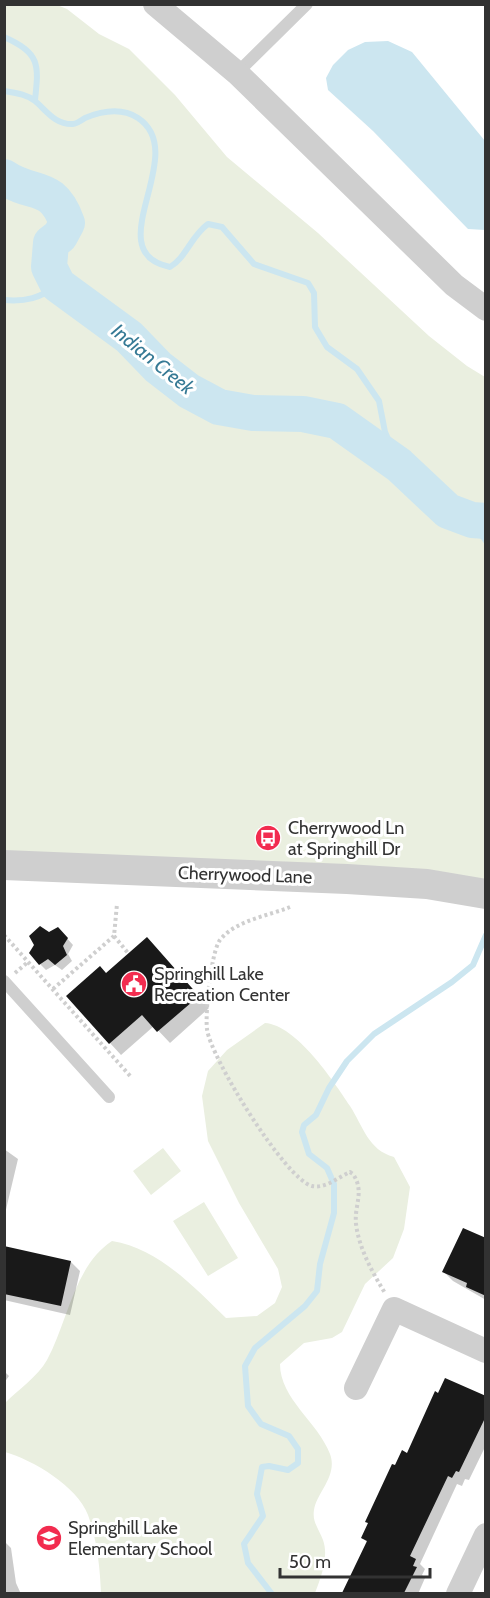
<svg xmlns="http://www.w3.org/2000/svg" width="490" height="1598" font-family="Cabin,sans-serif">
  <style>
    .green { fill: #eaefe0 }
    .water { fill: #cce6f0 }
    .shadow { fill: #0003 }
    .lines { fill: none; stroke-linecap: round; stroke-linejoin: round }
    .stream { stroke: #cce6f0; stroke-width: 6 }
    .river { stroke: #cce6f0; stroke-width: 36 }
    .building { fill: #191919 }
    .path { stroke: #cfcfcf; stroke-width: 4; stroke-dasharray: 3 3; stroke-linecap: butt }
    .service { stroke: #cfcfcf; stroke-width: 12 }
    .minor { stroke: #cfcfcf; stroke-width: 24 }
    .tertiary { stroke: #cfcfcf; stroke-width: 30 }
    .labels { text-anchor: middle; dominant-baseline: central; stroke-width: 6; stroke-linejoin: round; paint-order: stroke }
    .poi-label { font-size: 18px; fill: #323232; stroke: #fff; text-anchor: start }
    .street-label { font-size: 18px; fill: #323232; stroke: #fff }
    .water-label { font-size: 20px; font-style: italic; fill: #367a95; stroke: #fff }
  </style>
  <rect width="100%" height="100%" fill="#fff"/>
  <path class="green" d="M 5,5 L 57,5 L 67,9 L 99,34 L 129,49 L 175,95 L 227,157 L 318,233 L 429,336 L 467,366 L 485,377 L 485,894 L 5,865 Z
    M 265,1023 C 296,1025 333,1080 350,1106 C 363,1126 368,1150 394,1157 L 410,1187 L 404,1229 L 393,1258 L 365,1284 L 342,1332 L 332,1338 L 304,1343 L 280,1364 C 280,1399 318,1422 330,1454 C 338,1476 317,1492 314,1510 C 312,1522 319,1529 323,1540 C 329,1557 321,1577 315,1593 L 101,1593 C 100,1567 97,1540 88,1515 C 77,1486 33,1460 5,1452 L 5,1403 C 18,1390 38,1376 47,1360 C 68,1321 74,1266 112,1241 C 158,1248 194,1287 226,1318 L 257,1316 L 275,1303 L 282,1287 L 278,1269 L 239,1203 L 208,1141 L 202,1096 L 208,1071 L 227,1050 Z
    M 163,1148 L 181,1171 L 151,1195 L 133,1171 Z
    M 204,1202 L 238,1258 L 208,1276 L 173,1221 Z"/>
  <path class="water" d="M 388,41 L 412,52 L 485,141 L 485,230 L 468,229 L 373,131 L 328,90 L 326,78 L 333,65 L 348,50 L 365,42 Z"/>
  <path class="shadow" d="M 49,934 L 64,935 L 73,945 L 68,954 L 72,961 L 62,970 L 55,965 L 46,970 L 40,964 Z
    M 158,951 L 209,1008 L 170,1043 L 154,1026 L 121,1055 L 110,1043 L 107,975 Z
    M 4,1149 L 18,1159 L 4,1218 Z
    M 486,1240 L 486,1300 L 453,1281 L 444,1272 Z
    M 4,1248 L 71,1262 L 80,1271 L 70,1315 L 4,1300 Z
    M 4,1371 L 9,1376 L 4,1383 Z
    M 486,1398 L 486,1445 L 469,1480 L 465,1479 L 462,1486 L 457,1484 L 420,1564 L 425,1569 L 422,1575 L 425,1578 L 418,1594 L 344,1594 L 368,1543 L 363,1538 L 396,1467 L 407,1455 Z
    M 4,1541 L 11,1548 L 16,1583 L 21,1594 L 4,1594 Z"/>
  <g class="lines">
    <path class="stream" d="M 4,37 C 40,53 39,64 35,100
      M 4,91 C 15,93 26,94 35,101 C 46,110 55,125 73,124 C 76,124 82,120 85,118 C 102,111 121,107 138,118 C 192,154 96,252 170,267 C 186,258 191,236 208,224 L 222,227 L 254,264 L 308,283 L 314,293 L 315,327 L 327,347 L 357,369 L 379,401 L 385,432 L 399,465
      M 4,195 L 25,185
      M 4,300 C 26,302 40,298 58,285
      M 472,520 L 486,541
      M 272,1594 L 248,1563 L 244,1544 L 263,1516 L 257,1494 L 262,1467 L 269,1466 L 288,1470 L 298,1463 L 298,1449 L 289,1436 L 261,1424 L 248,1406 L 245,1366 L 255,1348 L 305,1306 L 317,1291 L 320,1264 L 334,1213 L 334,1184 L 327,1168 L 309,1154 L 302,1132 L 304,1125 L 316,1115 L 329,1088 L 347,1061 L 374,1034 L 452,982 L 473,965 L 486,935"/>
    <path class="river" d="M 4,177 C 33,197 52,181 67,223 L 60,236 L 51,243 L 49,267 L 58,285 L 129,337 L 158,367 L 189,391 L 219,407 L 253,413 L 303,414 L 337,421 L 399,465 L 448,511 L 472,520 L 486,521"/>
  </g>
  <path class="building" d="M 40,926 L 49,932 L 58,927 L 68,938 L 63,946 L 67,955 L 55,965 L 48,959 L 39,965 L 29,953 L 34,945 L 29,936 Z
    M 147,937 L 199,996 L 157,1032 L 142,1015 L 109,1044 L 66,996 L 100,966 L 106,973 Z
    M 463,1228 L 486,1238 L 486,1296 L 466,1287 L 467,1283 L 442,1272 Z
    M 4,1246 L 71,1261 L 61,1306 L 4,1294 Z
    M 445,1378 L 486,1396 L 486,1416 L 459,1472 L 456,1471 L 452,1478 L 448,1476 L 410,1556 L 416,1559 L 413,1566 L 417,1567 L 404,1593 L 342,1593 L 367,1541 L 361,1538 L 368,1523 L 365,1522 L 392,1464 L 395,1465 L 402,1450 L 407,1453 L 435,1391 L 438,1393 Z"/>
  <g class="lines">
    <path class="path" d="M 290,907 C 268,916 236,920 220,940 C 211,952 205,1013 207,1029 C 210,1057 286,1180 312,1186 C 325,1189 339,1177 350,1172 L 353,1174 C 365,1192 354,1205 356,1224 C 359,1248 372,1272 385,1293
      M 4,935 L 132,1078
      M 114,936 L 128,953
      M 15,973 L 28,962
      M 53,989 L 114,936 L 117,904"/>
    <path class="service" d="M 237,73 L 307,4
      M 4,981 L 109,1097"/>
    <path class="minor" d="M 155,4 L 237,73 L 454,285 L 486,309
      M 356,1388 L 394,1309 L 486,1351
      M 458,1594 L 486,1535"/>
    <path class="tertiary" d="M 4,865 L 347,879 L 427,884 L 486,894"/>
  </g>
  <defs>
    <g id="bus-disc" transform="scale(1.35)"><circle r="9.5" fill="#f22c4f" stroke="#fff"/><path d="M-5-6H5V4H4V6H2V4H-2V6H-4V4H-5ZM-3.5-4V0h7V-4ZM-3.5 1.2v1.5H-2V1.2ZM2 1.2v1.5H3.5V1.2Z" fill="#fff"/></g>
    <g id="civic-disc" transform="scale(1.35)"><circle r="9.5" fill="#f22c4f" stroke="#fff"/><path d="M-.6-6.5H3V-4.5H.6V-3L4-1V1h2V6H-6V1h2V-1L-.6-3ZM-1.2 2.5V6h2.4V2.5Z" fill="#fff"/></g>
    <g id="school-disc" transform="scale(1.35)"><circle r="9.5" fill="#f22c4f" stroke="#fff"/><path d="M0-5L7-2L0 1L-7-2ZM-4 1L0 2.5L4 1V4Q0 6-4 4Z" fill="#fff"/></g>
  </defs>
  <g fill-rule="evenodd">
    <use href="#bus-disc" x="268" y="838"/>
    <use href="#civic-disc" x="134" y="984"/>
    <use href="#school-disc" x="49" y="1538"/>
  </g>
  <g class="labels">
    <g class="poi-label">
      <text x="288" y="828">Cherrywood Ln<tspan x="288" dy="21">at Springhill Dr</tspan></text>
      <text x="154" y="974">Springhill Lake<tspan x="154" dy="21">Recreation Center</tspan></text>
      <text x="68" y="1528">Springhill Lake<tspan x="68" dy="21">Elementary School</tspan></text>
    </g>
    <g class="street-label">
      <text transform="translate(245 875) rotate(2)">Cherrywood Lane</text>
    </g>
    <g class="water-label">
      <text transform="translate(153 359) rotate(39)">Indian Creek</text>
    </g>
  </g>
  <rect width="490" height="1598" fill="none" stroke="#323232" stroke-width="12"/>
  <path d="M280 1568v9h150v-9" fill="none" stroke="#323232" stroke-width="3"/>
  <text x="289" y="1568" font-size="18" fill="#323232" stroke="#ffffff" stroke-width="4.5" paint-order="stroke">50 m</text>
</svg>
